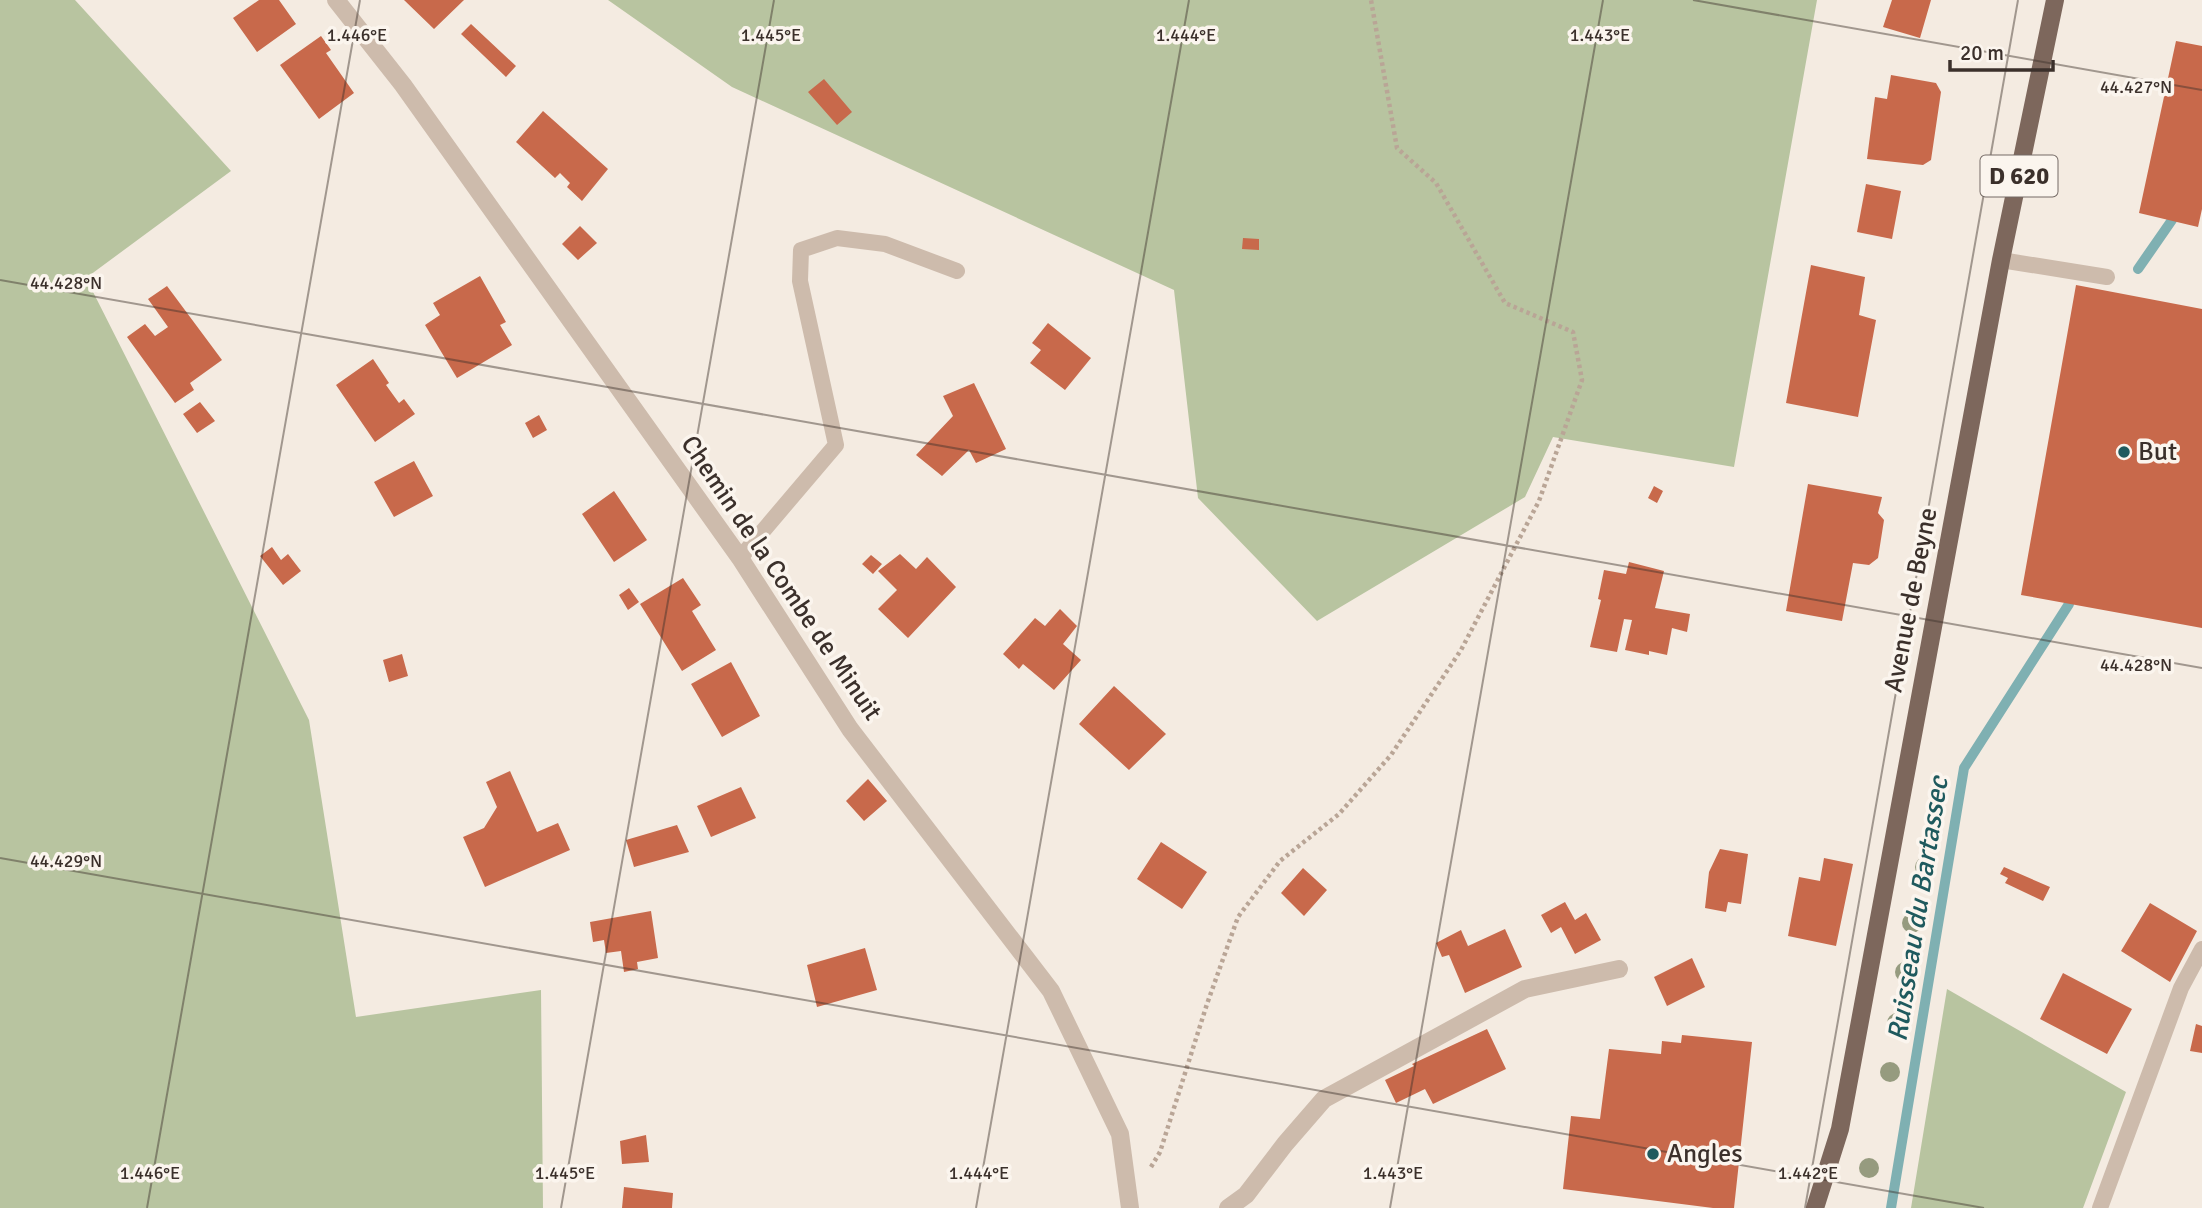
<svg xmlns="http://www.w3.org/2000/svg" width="2202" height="1208" font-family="Signika,sans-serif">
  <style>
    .green { fill: #b8c4a0 }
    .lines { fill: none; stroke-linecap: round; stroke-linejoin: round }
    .stream { stroke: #7fb0b2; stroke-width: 10 }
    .building { fill: #c8694b }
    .path { stroke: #b9a596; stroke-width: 4.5; stroke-dasharray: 3.5 3.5; stroke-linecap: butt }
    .lane { stroke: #cdbbac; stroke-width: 16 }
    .street { stroke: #cdbbac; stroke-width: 18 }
    .primary { stroke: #7d675c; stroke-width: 18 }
    .tree { fill: #969b7f }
    .ticks { fill: none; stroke: #3b302b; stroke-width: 2; stroke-opacity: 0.45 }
    .poi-dot { fill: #1f5a5e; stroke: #fbf5ee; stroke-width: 2.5 }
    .labels { text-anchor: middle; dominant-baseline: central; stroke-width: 7; stroke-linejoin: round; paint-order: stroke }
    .shield { fill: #fbf5ee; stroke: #756b66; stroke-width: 2 }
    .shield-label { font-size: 24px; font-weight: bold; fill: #3b302b }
    .poi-label { font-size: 26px; fill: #3b302b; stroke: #fbf5ee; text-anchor: start }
    .street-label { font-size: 26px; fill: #3b302b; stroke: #fbf5ee }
    .water-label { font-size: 28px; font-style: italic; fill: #1f5a5e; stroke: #fbf5ee }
    .ticks-label { font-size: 18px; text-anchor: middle; fill: #3b302b; stroke: #fbf5ee; stroke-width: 7; stroke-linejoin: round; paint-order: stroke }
  </style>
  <rect width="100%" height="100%" fill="#f4ebe1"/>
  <path class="green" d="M 0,0 L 75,0 L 231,171 L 86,278 L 309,720 L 356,1017 L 541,990 L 543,1208 L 0,1208 Z
    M 608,0 L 1817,0 L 1734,467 L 1553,437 L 1525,497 L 1317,621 L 1198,498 L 1174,290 L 732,87 Z
    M 1947,989 L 2126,1092 L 2083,1208 L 1911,1208 Z"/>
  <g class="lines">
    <path class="stream" d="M 2138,269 L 2172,220
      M 1891,1208 L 1964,768 L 2069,604"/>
  </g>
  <path class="building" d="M 259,0 L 279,0 L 296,24 L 257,52 L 233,18 Z
    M 404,0 L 464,0 L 434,29 Z
    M 1892,0 L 1931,0 L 1920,38 L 1883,27 Z
    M 471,24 L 516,66 L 506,77 L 461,34 Z
    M 321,36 L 331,50 L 326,53 L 354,93 L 319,119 L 280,65 Z
    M 2176,41 L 2202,46 L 2202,209 L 2198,227 L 2139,213 Z
    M 1891,75 L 1936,83 L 1941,92 L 1931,160 L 1923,165 L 1867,159 L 1875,97 L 1887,99 Z
    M 824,79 L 852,112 L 837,125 L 808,92 Z
    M 543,111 L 608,169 L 582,201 L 567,187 L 570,183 L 560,173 L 555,178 L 516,142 Z
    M 1866,184 L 1901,191 L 1892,239 L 1857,232 Z
    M 580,226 L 597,243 L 578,260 L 562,244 Z
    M 1243,238 L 1259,239 L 1259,250 L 1242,249 Z
    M 1811,265 L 1865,277 L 1859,315 L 1876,320 L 1858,417 L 1786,403 Z
    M 480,276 L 506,322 L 500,325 L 512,345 L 457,378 L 425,325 L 440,315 L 433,303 Z
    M 2076,285 L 2202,309 L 2202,628 L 2021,595 Z
    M 167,286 L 222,360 L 190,383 L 194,390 L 175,403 L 127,337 L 145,324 L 155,336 L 168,327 L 148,299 Z
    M 1048,323 L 1091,358 L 1065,390 L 1030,363 L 1041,350 L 1032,343 Z
    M 373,359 L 389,383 L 386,385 L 399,403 L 404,399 L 415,414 L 375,442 L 336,385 Z
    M 974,383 L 1006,449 L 976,463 L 969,450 L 942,476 L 916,455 L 953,416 L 943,396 Z
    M 200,402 L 215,421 L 197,433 L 183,414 Z
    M 539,415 L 547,430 L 533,438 L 525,423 Z
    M 414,461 L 433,496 L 394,517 L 374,482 Z
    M 1808,484 L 1882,497 L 1878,513 L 1884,520 L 1878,558 L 1869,565 L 1853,563 L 1842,621 L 1786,611 Z
    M 1654,486 L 1663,491 L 1657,503 L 1648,498 Z
    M 614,491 L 647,540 L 614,562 L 582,514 Z
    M 272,547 L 281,560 L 288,554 L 301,571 L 283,585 L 260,556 Z
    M 900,554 L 916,569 L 927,557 L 956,587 L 908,638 L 878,609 L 897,590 L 878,571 Z
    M 871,555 L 882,564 L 873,574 L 862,564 Z
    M 1629,562 L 1664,571 L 1655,608 L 1690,614 L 1687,632 L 1672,628 L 1667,655 L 1649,651 L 1649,655 L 1625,650 L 1632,620 L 1624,619 L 1617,652 L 1590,647 L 1601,600 L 1598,599 L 1604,570 L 1626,574 Z
    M 683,578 L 701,605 L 692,611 L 716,650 L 682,671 L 640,604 Z
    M 629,588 L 639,602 L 628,610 L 619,595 Z
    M 1060,609 L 1077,626 L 1063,644 L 1081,660 L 1054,690 L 1023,664 L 1019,669 L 1003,654 L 1035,618 L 1045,626 Z
    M 402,654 L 408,676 L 389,682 L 383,660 Z
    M 731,662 L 760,716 L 722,737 L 691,684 Z
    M 1114,686 L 1166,734 L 1129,770 L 1079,724 Z
    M 510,771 L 537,832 L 558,823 L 570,850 L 485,887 L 463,837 L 484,828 L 497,807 L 486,782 Z
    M 868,779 L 887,801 L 864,821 L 846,801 Z
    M 741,787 L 756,818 L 711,837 L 697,806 Z
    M 677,825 L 689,852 L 634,867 L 626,840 Z
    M 1161,842 L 1207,872 L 1182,909 L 1137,879 Z
    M 1720,849 L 1748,854 L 1741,904 L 1728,902 L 1726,912 L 1705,908 L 1709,872 Z
    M 1824,858 L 1853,864 L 1836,946 L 1788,936 L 1799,877 L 1820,881 Z
    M 2004,867 L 2050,887 L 2043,901 L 2005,883 L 2008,878 L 2000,874 Z
    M 1303,868 L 1327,890 L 1304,916 L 1281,893 Z
    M 1565,902 L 1575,920 L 1586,913 L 1601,940 L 1575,954 L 1561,927 L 1551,933 L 1541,915 Z
    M 2150,903 L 2197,931 L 2170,982 L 2121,951 Z
    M 651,911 L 658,958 L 637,962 L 638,969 L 624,972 L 621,951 L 606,953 L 604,940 L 593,942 L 590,922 Z
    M 1505,929 L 1522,967 L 1465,993 L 1449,955 L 1442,957 L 1436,943 L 1461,930 L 1468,946 Z
    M 865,948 L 877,990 L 817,1007 L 807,965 Z
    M 1692,958 L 1705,987 L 1667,1006 L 1654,977 Z
    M 2063,973 L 2132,1009 L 2107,1054 L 2040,1019 Z
    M 2196,1024 L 2202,1026 L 2202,1053 L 2190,1051 Z
    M 1487,1029 L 1506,1069 L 1433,1104 L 1425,1089 L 1396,1103 L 1385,1080 L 1414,1066 L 1412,1064 Z
    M 1682,1035 L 1752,1042 L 1734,1208 L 1713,1208 L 1563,1189 L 1571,1116 L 1600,1119 L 1609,1049 L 1661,1054 L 1662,1041 L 1681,1043 Z
    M 646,1135 L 649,1162 L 622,1164 L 620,1141 Z
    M 624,1187 L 673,1193 L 672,1208 L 622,1208 Z"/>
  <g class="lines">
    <path class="path" d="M 1151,1167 L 1160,1152 L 1207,1004 L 1238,917 L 1280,861 L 1339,814 L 1391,755 L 1461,650 L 1539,501 L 1582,380 L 1573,332 L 1505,303 L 1436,183 L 1397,148 L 1371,0"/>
    <path class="lane" d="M 2001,260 L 2107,277
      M 740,558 L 836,445 L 800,281 L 801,250 L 837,238 L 885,244 L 957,271
      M 2100,1208 L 2181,988 L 2202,949"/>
    <path class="street" d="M 336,0 L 403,85 L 740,558 L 850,729 L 1051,991 L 1120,1134 L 1130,1208
      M 1228,1208 L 1246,1195 L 1285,1144 L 1324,1099 L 1525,989 L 1619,969"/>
    <path class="primary" d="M 1815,1208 L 1840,1129 L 2001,260 L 2055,0"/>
  </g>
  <g class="tree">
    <circle cx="1925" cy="867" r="10"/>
    <circle cx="1912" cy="923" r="10"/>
    <circle cx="1905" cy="972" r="10"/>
    <circle cx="1897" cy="1023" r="10"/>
    <circle cx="1890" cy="1072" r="10"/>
    <circle cx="1869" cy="1168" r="10"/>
  </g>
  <path class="ticks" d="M 1693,0 L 2202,90M 0,280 L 2202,668M 0,858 L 1984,1208M 147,1208 L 360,0M 561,1208 L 774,0M 976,1208 L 1189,0M 1390,1208 L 1603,0M 1805,1208 L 2018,0"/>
  <g class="poi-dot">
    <circle cx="2124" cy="452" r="7"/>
    <circle cx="1653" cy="1154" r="7"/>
  </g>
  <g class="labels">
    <rect class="shield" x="1980.5" y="155.5" width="77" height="41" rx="5"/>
    <g class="shield-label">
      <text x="2019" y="176">D 620</text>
    </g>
    <g class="poi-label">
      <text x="2138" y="452">But</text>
      <text x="1667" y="1154">Angles</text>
    </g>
    <g class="street-label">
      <text transform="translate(781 578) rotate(56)">Chemin de la Combe de Minuit</text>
      <text transform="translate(1911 600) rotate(-79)">Avenue de Beyne</text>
    </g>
    <g class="water-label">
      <text transform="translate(1918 909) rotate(-81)">Ruisseau du Bartassec</text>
    </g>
  </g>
  <g class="ticks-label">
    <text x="357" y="41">1.446°E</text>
    <text x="771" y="41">1.445°E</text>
    <text x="1186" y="41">1.444°E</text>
    <text x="1600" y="41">1.443°E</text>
    <text x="2136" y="93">44.427°N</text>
    <text x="66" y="289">44.428°N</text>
    <text x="2136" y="671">44.428°N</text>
    <text x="66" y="867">44.429°N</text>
    <text x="150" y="1179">1.446°E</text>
    <text x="565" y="1179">1.445°E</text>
    <text x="979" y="1179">1.444°E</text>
    <text x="1393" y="1179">1.443°E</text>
    <text x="1808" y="1179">1.442°E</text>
  </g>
  <path d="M1950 60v10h103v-10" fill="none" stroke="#3b302b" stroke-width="3.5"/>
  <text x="1960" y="60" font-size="21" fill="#3b302b" stroke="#fbf5ee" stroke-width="5" paint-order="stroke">20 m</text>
</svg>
